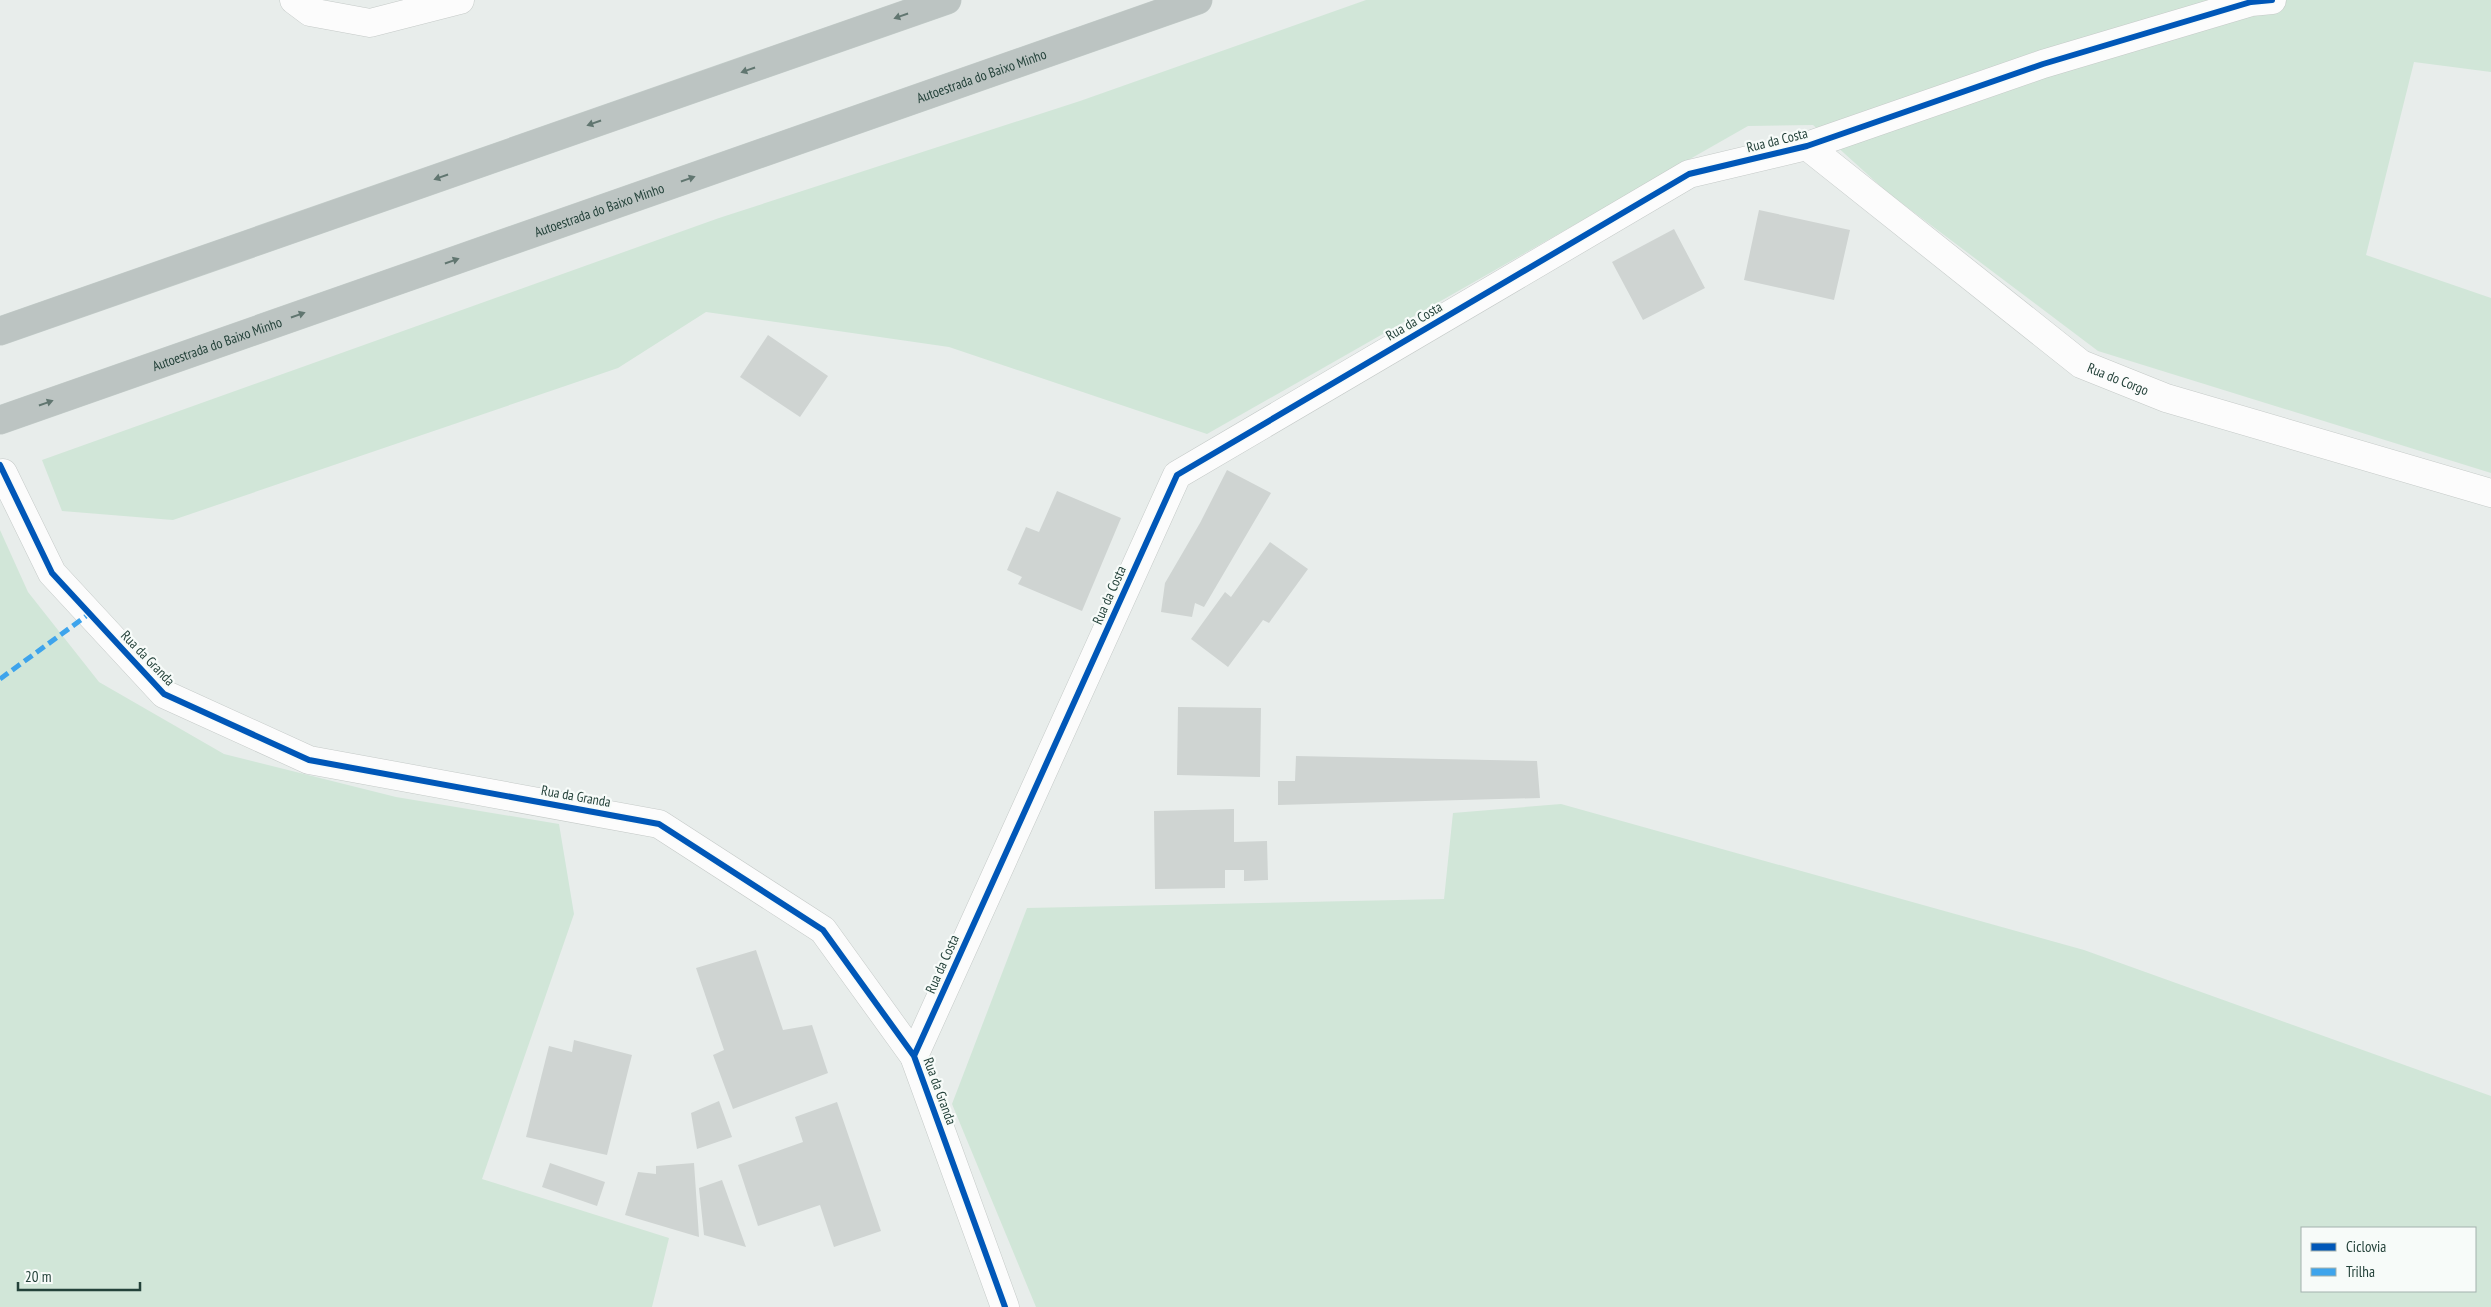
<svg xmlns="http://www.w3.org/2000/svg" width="2491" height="1307" font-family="'PT Sans Narrow',sans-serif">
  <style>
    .green { fill: #d1e6d8; fill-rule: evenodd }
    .building { fill: #cfd4d2 }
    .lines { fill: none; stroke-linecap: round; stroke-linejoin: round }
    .minor-casing { stroke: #c5cac8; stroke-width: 29 }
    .highway-casing { stroke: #c3ccc9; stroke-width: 29 }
    .minor { stroke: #fcfcfc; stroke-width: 28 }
    .highway { stroke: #bcc4c2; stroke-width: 28 }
    .quiet { stroke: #3ea4ec; stroke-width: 5; stroke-dasharray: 10 5; stroke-linecap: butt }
    .cycleway-casing { stroke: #f7fbf9; stroke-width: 9 }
    .cycleway { stroke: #0057b8; stroke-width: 6 }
    .oneway { fill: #617670 }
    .labels { text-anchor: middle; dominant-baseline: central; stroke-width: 4.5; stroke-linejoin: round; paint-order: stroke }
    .street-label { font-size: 14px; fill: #24423a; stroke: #f7fbf9 }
  </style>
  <rect width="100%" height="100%" fill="#e8edeb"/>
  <path class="green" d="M 1366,0 L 2491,0 L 2491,72 L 2414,62 L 2366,255 L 2491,298 L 2491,473 L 2098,351 L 1887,192 L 1813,125 L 1748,126 L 1207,434 L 949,347 L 706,312 L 618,368 L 173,520 L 62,511 L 42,460 L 719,218 L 1080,101 Z
    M 0,530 L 28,592 L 99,682 L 224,754 L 396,797 L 559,824 L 574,914 L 482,1179 L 669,1238 L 652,1307 L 0,1307 Z
    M 1561,804 L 2084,950 L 2491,1096 L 2491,1307 L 1036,1307 L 952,1104 L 1027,908 L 1444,899 L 1453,813 ZM 2302,1228 L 2475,1228 L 2475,1291 L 2302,1291 Z"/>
  <path class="building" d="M 1759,210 L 1850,230 L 1834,300 L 1744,280 Z
    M 1674,229 L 1705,288 L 1643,320 L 1612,262 Z
    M 768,335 L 828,376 L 800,417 L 740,377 Z
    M 1227,470 L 1271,493 L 1204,607 L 1195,603 L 1192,617 L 1161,612 L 1165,583 L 1200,523 Z
    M 1057,491 L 1121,518 L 1082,611 L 1018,584 L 1022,577 L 1007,570 L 1026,527 L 1039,532 Z
    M 1270,542 L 1308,569 L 1269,623 L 1263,620 L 1228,667 L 1191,639 L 1225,592 L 1231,597 Z
    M 1178,707 L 1261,708 L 1260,777 L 1177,775 Z
    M 1296,756 L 1537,761 L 1540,798 L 1278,805 L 1278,781 L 1295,781 Z
    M 1234,809 L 1234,842 L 1267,841 L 1268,880 L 1244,881 L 1244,870 L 1225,870 L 1225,888 L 1155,889 L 1154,811 Z
    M 756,950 L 783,1030 L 812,1025 L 828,1073 L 733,1109 L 713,1055 L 724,1050 L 696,968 Z
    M 574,1040 L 632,1055 L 607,1155 L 526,1137 L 549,1046 L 572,1052 Z
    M 719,1101 L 732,1137 L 697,1149 L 691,1113 Z
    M 837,1102 L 881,1231 L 834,1247 L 820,1205 L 758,1226 L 738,1165 L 803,1142 L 795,1117 Z
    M 550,1163 L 605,1182 L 597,1206 L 542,1187 Z
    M 694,1163 L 699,1237 L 625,1215 L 638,1172 L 656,1174 L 656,1166 Z
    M 722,1180 L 746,1247 L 704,1235 L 699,1188 Z"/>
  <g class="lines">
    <g class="minor-casing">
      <g id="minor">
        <path d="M 294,0 L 310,12 L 370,23 L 460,0"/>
        <path id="s1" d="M 1807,146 L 2081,364 L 2166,398 L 2491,493"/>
        <path d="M 3,473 L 52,573 L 164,694 L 309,760 L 659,824 L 823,930 L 914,1056 L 1005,1307"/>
        <path d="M 914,1056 L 1177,475 L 1689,174 L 1807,146 L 2043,64 L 2251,2 L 2272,0"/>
      </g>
    </g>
    <g class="highway-casing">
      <g id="highway">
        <path d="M 0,331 L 947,0"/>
        <path id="s2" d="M 0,420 L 1198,0"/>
      </g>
    </g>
    <use href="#minor" class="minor"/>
    <use href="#highway" class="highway"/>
    <path class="quiet" d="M 0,679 L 89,614"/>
    <g class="cycleway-casing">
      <path id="cycleway" d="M 0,465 L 52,573 L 164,694 L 309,760 L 659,824 L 823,930 L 914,1056 L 1005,1307
        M 914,1056 L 1177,475 L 1689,174 L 1807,146 L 2043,64 L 2251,2 L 2272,0"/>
    </g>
    <use href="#cycleway" class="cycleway"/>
  </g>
  <defs><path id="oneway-solid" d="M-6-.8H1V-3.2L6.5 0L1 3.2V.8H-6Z" transform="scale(1.25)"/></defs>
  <g class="oneway">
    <use href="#oneway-solid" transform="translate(901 16) rotate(161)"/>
    <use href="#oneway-solid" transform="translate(748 70) rotate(161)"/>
    <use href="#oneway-solid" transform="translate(594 123) rotate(161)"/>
    <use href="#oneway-solid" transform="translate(441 177) rotate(161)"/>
    <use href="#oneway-solid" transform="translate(688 179) rotate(-19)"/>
    <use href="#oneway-solid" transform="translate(452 261) rotate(-19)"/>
    <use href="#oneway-solid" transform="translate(298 315) rotate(-19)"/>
    <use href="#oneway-solid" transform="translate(46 403) rotate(-19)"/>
  </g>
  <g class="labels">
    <g class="street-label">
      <text stroke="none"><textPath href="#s2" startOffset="1040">Autoestrada do Baixo Minho</textPath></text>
      <text transform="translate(1777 140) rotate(-14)">Rua da Costa</text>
      <text stroke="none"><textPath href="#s2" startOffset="635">Autoestrada do Baixo Minho</textPath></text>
      <text transform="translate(1414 321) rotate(-30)">Rua da Costa</text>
      <text stroke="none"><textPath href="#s2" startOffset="230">Autoestrada do Baixo Minho</textPath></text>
      <text stroke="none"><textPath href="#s1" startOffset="390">Rua do Corgo</textPath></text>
      <text transform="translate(1109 595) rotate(-66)">Rua da Costa</text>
      <text transform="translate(148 658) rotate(46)">Rua da Granda</text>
      <text transform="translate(576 796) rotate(10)">Rua da Granda</text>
      <text transform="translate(942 964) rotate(-66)">Rua da Costa</text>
      <text transform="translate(940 1091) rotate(70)">Rua da Granda</text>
    </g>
  </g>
  <rect x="2301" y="1227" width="175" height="65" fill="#f7fbf9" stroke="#a3b1ad"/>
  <rect x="2311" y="1243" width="25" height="8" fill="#0057b8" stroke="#a3b1ad"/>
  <text x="2346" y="1252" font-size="15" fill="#24423a">Ciclovia</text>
  <rect x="2311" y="1268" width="25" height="8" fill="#3ea4ec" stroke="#a3b1ad"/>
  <text x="2346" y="1277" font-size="15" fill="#24423a">Trilha</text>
  <path d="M18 1282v8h122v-8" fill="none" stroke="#24423a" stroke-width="2.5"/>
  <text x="25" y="1282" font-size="15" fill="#24423a" stroke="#f7fbf9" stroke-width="4" paint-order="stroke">20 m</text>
</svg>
